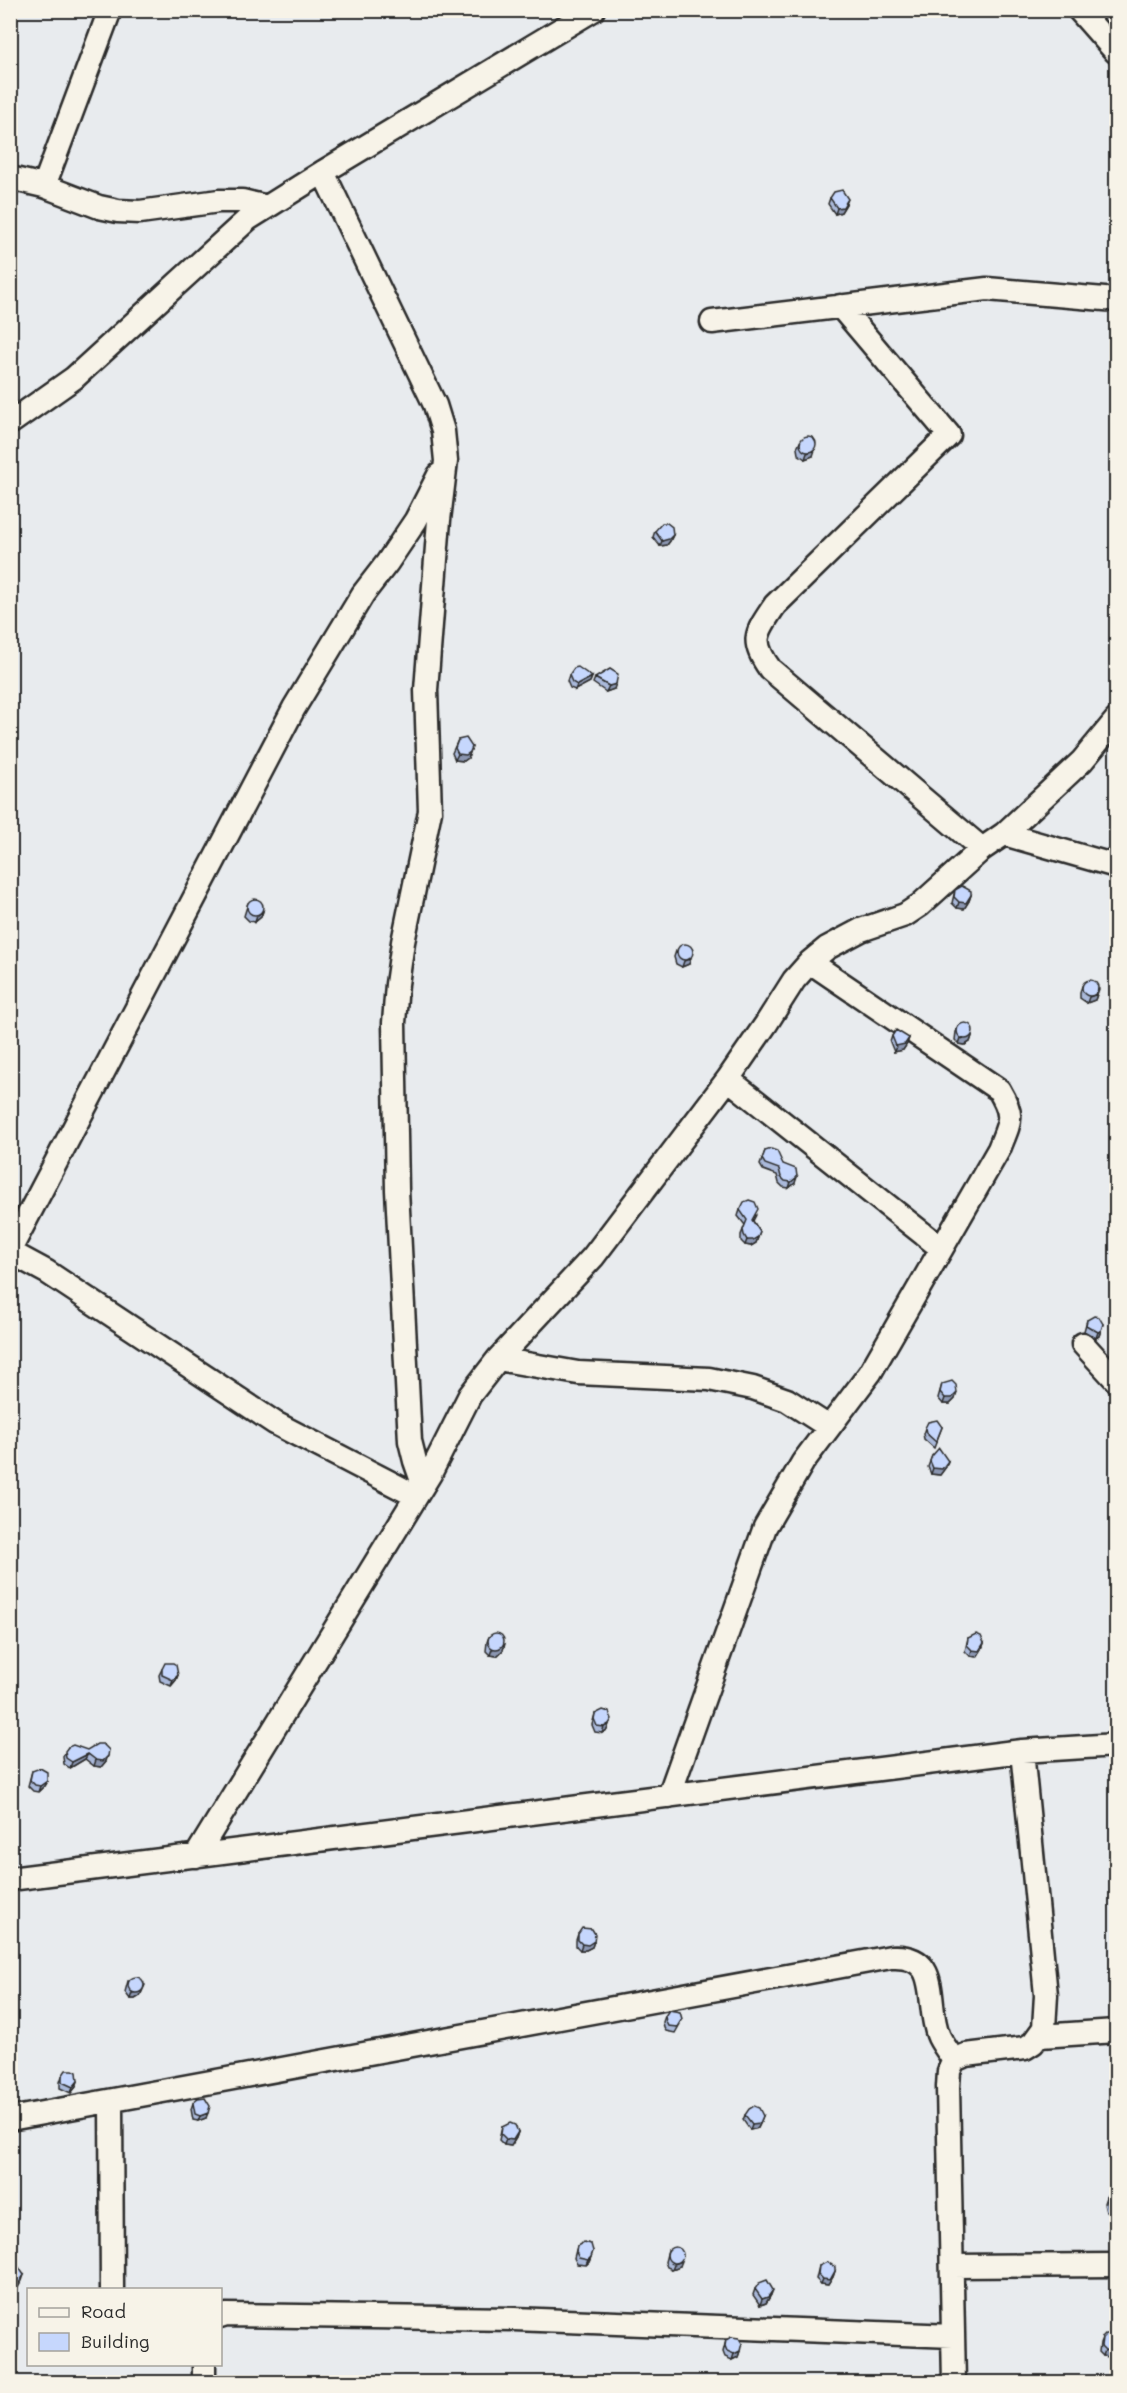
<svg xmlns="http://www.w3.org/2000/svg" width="1127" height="2393" font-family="Mali,sans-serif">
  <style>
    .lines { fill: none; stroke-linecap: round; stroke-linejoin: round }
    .minor-casing { stroke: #2b2b2b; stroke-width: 27 }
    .minor { stroke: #f7f3e8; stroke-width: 22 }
    .wall { fill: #aab9da; stroke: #2b2b2b; stroke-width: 1.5 }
    .shaded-wall { fill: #8b96b1; stroke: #2b2b2b; stroke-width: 1.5 }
    .building { fill: #c6d7fd; stroke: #2b2b2b; stroke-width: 1.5 }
  </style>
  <rect width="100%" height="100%" fill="#e8ebee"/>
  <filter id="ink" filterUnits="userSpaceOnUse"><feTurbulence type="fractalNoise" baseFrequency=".0167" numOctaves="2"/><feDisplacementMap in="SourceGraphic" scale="12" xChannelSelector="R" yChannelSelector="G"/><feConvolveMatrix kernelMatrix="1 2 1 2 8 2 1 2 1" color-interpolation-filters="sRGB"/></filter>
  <g filter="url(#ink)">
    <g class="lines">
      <g class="minor-casing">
        <path id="minor" d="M 1079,10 L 1116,52
          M 323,172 L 435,405 L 443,431 L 446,461 L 439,520 L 426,690 L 430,811 L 403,942 L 397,984 L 394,1023 L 397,1190 L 410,1441 L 415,1461 L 423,1484
          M 10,178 L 44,186 L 99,207 L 118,211 L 140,212 L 219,201 L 242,201 L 267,207
          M 44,186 L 110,10
          M 840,306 L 949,435 L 775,605 C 757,632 749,640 770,669 L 982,849
          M 712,322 L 987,289 L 1116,300
          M 10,423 L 74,378 L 248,219 L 323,172 L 593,10
          M 1004,834 L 1116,866
          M 728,1079 L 941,1248
          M 10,1250 L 294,708 L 363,594 L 387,563 L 416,520 L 439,475
          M 10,1252 L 47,1272 L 275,1423 L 416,1496
          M 1083,1344 L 1116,1380
          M 498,1359 L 578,1373 L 709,1379 L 753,1388 L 787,1400 L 829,1427
          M 669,1796 L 765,1527 L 803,1462 L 870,1373 L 999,1149 C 1010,1121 1015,1117 999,1090 L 810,962
          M 196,1856 L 430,1474 L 470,1395 L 498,1359 L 593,1257 L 728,1079 L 766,1024 L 794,980 L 810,962 L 827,948 L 861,930 L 905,915 L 920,905 L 982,849 L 1004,834 L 1082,761 L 1116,720
          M 10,1879 L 1022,1751 L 1116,1745
          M 1040,2036 L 1116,2031
          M 111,2101 L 112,2290
          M 10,2119 L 891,1957 C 944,1954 924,2004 939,2037 C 943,2045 949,2053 954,2060
          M 952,2266 L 1116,2265
          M 220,2317 L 226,2315 L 514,2319 L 953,2336
          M 204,2364 L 204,2382
          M 954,2382 L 948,2087 L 949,2071 L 954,2060 L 966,2055 L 1025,2048 L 1033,2043 L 1044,2028 L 1046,1995 L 1022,1751"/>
      </g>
      <use href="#minor" class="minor"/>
    </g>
    <path class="wall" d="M 830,198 L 846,204 L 841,212 L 835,214 L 828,204 Z
      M 800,442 L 813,456 L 805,459 L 798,454 L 797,448 Z
      M 655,531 L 673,535 L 670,541 L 667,545 L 660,546 L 653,537 Z
      M 569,675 L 592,677 L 590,682 L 575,690 L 570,688 L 567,681 Z
      M 595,678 L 614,689 L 606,692 L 593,683 Z
      M 458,740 L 472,747 L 468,758 L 464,761 L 455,760 L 452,753 Z
      M 955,890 L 971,895 L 969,901 L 964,909 L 957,908 L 952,903 Z
      M 248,903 L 263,911 L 261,917 L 255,922 L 249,921 L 244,916 Z
      M 676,951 L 689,964 L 682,967 L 676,964 L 674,957 Z
      M 1082,986 L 1099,989 L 1095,1000 L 1087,1003 L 1080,998 L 1080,992 Z
      M 958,1026 L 972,1036 L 970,1042 L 965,1045 L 959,1044 L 955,1040 L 956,1032 Z
      M 892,1036 L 909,1038 L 907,1044 L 903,1050 L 894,1052 L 890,1042 Z
      M 765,1151 L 783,1164 L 795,1183 L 789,1188 L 783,1187 L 779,1183 L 777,1175 L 763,1170 L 760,1165 Z
      M 740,1210 L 756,1215 L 753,1221 L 760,1232 L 756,1243 L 751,1246 L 745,1245 L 741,1241 L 741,1235 L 745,1225 L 738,1216 Z
      M 1087,1320 L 1103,1324 L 1099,1336 L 1096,1338 L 1084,1331 Z
      M 942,1384 L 955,1399 L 950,1404 L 943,1404 L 938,1398 Z
      M 942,1427 L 934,1448 L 924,1439 L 923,1434 L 925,1428 Z
      M 932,1456 L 946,1467 L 940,1475 L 931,1474 L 928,1467 Z
      M 489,1637 L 503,1650 L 497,1656 L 490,1655 L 486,1651 L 487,1642 Z
      M 968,1638 L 984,1643 L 982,1649 L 977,1657 L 970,1656 L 965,1651 Z
      M 162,1669 L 178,1675 L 176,1680 L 171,1686 L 160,1681 L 159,1675 Z
      M 595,1714 L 609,1724 L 607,1730 L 602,1733 L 595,1732 L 592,1725 Z
      M 68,1747 L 106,1761 L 101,1767 L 94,1766 L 85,1759 L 70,1768 L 64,1764 L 63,1757 Z
      M 32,1771 L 47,1781 L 44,1786 L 38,1792 L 33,1791 L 28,1786 Z
      M 578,1934 L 594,1941 L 592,1947 L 586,1950 L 580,1950 L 576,1946 L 576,1940 Z
      M 128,1981 L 145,1985 L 140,1996 L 135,1999 L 130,1999 L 125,1992 Z
      M 665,2016 L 680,2024 L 675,2033 L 666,2031 L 664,2028 L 663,2022 Z
      M 62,2076 L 78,2081 L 76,2087 L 71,2093 L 60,2088 L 60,2082 Z
      M 193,2103 L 206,2118 L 198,2121 L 193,2120 L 191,2109 Z
      M 745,2115 L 761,2122 L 758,2128 L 750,2130 L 743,2120 Z
      M 502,2127 L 518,2132 L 516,2138 L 511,2146 L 504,2145 L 499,2140 Z
      M 1116,2191 L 1116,2212 L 1111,2214 L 1106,2211 L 1104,2203 L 1106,2197 Z
      M 577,2246 L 593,2251 L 589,2262 L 586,2265 L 577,2264 L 574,2258 Z
      M 668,2250 L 680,2266 L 672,2269 L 667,2267 L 665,2262 Z
      M 819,2266 L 835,2271 L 833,2277 L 828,2285 L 821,2284 L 816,2279 Z
      M 755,2289 L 771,2295 L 766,2303 L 760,2305 L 753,2295 Z
      M 1102,2338 L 1115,2351 L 1110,2357 L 1103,2356 L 1099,2352 L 1100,2343 Z
      M 726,2340 L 740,2351 L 738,2357 L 732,2360 L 725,2357 L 723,2352 Z"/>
    <path class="shaded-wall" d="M 848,199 L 846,204 L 841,212 L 835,214 L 837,208 Z
      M 815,450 L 813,456 L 805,459 L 807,453 Z
      M 673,535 L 670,541 L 667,545 L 660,546 L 662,541 Z
      M 592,677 L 590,682 L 575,690 L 577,685 Z
      M 616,684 L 614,689 L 606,692 L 609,686 Z
      M 470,752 L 468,758 L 464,761 L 455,760 L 458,754 Z
      M 971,895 L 969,901 L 964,909 L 957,908 L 959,902 Z
      M 263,911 L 261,917 L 255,922 L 257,916 Z
      M 691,958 L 689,964 L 682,967 L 684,961 Z
      M 1097,994 L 1095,1000 L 1087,1003 L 1089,997 Z
      M 972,1036 L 970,1042 L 965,1045 L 959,1044 L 961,1038 Z
      M 909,1038 L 907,1044 L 903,1050 L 894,1052 L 896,1046 Z
      M 797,1177 L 795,1183 L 789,1188 L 791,1182 Z
      M 758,1237 L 756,1243 L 751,1246 L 745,1245 L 747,1240 Z
      M 1101,1330 L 1099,1336 L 1096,1338 L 1098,1332 Z
      M 957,1393 L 955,1399 L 950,1404 L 943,1404 L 945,1398 Z
      M 948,1461 L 946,1467 L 940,1475 L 931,1474 L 933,1468 Z
      M 984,1643 L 982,1649 L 977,1657 L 970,1656 L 972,1650 Z
      M 505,1644 L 503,1650 L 497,1656 L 490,1655 L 492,1649 Z
      M 178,1675 L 176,1680 L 171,1686 L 173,1680 Z
      M 609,1724 L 607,1730 L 602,1733 L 604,1727 Z
      M 88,1754 L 85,1759 L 70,1768 L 72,1762 Z
      M 108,1756 L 106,1761 L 101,1767 L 94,1766 L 96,1760 Z
      M 47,1781 L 44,1786 L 38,1792 L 40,1786 Z
      M 594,1941 L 592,1947 L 586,1950 L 580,1950 L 582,1944 Z
      M 142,1991 L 140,1996 L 135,1999 L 130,1999 L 132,1993 Z
      M 78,2081 L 76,2087 L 71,2093 L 73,2087 Z
      M 208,2113 L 206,2118 L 198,2121 L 200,2116 Z
      M 763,2116 L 758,2128 L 750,2130 L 752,2124 Z
      M 518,2132 L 516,2138 L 511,2146 L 504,2145 L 506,2139 Z
      M 1116,2207 L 1116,2212 L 1111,2214 L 1113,2208 Z
      M 591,2257 L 589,2262 L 586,2265 L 588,2260 Z
      M 682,2261 L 680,2266 L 672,2269 L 674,2264 Z
      M 835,2271 L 833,2277 L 828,2285 L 821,2284 L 823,2279 Z
      M 24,2275 L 22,2281 L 17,2289 L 10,2290 L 10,2284 Z
      M 773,2290 L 771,2295 L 766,2303 L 760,2305 L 762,2299 Z
      M 1116,2346 L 1115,2351 L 1110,2357 L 1103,2356 L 1105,2350 Z
      M 740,2351 L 738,2357 L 732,2360 L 734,2354 Z"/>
    <path class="building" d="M 842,190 L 848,199 L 843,207 L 837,208 L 830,198 L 834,192 Z
      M800 444a8 8 0 1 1 16 0a8 8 0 1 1-16 0Z
      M 662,523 L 667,523 L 672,527 L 673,535 L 669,539 L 662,541 L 655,531 Z
      M 578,667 L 592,677 L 577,685 L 572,682 L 569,675 L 574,668 Z
      M 610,669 L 618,674 L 616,684 L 609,686 L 595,678 Z
      M 466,738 L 472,747 L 470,752 L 466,755 L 458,754 L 455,748 L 458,740 Z
      M 962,886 L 971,891 L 971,895 L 966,903 L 959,902 L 954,897 L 955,890 Z
      M247 907a8 8 0 1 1 16 0a8 8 0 1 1-16 0Z
      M677 952a8 8 0 1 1 16 0a8 8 0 1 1-16 0Z
      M1082 988a8 8 0 1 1 16 0a8 8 0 1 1-16 0Z
      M957 1031a8 8 0 1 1 16 0a8 8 0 1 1-16 0Z
      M 896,1030 L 909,1038 L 905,1044 L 896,1046 L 892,1036 Z
      M 771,1149 L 777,1151 L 783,1164 L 796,1169 L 797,1177 L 791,1182 L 785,1181 L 781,1177 L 779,1169 L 765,1164 L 762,1159 L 765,1151 Z
      M 749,1200 L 755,1202 L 758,1209 L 752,1220 L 760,1232 L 758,1237 L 753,1240 L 747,1240 L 744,1235 L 743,1230 L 747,1220 L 740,1210 L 744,1202 Z
      M 1094,1316 L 1099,1317 L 1103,1324 L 1101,1330 L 1098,1332 L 1086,1325 L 1087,1320 Z
      M 952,1381 L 956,1385 L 957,1393 L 952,1398 L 945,1398 L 940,1392 L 942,1384 Z
      M 937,1420 L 942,1427 L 936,1442 L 926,1433 L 925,1428 L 928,1422 Z
      M 939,1448 L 948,1461 L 942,1469 L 933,1468 L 930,1461 L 932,1456 Z
      M488 1641a8 8 0 1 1 16 0a8 8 0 1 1-16 0Z
      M 976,1634 L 981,1636 L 984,1643 L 979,1651 L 972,1650 L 967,1645 L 968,1638 Z
      M 165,1663 L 173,1663 L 176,1665 L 178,1675 L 173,1680 L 162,1675 L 162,1669 Z
      M 603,1710 L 609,1712 L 612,1719 L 609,1724 L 604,1727 L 597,1726 L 594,1719 L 595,1714 Z
      M 97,1744 L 103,1744 L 109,1750 L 108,1756 L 103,1761 L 96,1760 L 88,1754 L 72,1762 L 66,1758 L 65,1751 L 68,1747 L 73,1745 L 87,1750 Z
      M 40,1768 L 47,1772 L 47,1781 L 40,1786 L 35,1785 L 30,1780 L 32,1771 Z
      M 582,1928 L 592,1929 L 595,1934 L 594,1941 L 588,1945 L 582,1944 L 578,1940 L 578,1934 Z
      M128 1985a8 8 0 1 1 16 0a8 8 0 1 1-16 0Z
      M 669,2010 L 680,2012 L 682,2019 L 677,2027 L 668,2026 L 666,2022 L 665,2016 Z
      M 66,2070 L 73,2070 L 77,2072 L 78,2081 L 73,2087 L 62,2082 L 62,2076 Z
      M 205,2098 L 210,2106 L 208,2113 L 200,2116 L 195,2114 L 193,2103 L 198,2099 Z
      M 754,2106 L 759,2108 L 763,2116 L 760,2123 L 752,2124 L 745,2115 L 749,2109 Z
      M 510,2123 L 515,2125 L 518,2132 L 513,2140 L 506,2139 L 501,2134 L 502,2127 Z
      M 1110,2191 L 1116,2191 L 1116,2207 L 1113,2208 L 1108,2206 L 1106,2197 Z
      M 584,2242 L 591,2244 L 593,2251 L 591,2257 L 588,2260 L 579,2258 L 576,2252 L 577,2246 Z
      M667 2255a8 8 0 1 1 16 0a8 8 0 1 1-16 0Z
      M 827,2262 L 835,2267 L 835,2271 L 830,2280 L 823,2279 L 818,2274 L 819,2266 Z
      M 18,2266 L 24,2275 L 19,2283 L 10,2284 L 10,2268 Z
      M 767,2280 L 773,2290 L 768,2297 L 762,2299 L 755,2289 L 759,2283 Z
      M 1106,2334 L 1112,2334 L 1116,2338 L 1116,2346 L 1112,2351 L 1105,2350 L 1101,2346 L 1102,2338 Z
      M 731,2337 L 739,2338 L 742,2343 L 740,2351 L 734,2354 L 727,2351 L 725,2346 L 726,2340 Z
      M 590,2379 L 597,2379 L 600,2382 L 588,2382 Z"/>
  </g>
  <rect width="1127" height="2393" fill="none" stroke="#f7f3e8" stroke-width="36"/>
  <rect x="18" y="18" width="1091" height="2357" fill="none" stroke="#2b2b2b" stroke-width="2" filter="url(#ink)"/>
  <rect x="27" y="2288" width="195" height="78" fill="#f7f3e8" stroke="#a5a39c" stroke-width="1.5"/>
  <rect x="39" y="2308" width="30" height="9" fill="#f7f3e8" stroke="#a5a39c" stroke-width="1.5"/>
  <text x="81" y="2318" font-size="18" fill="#2b2b2b">Road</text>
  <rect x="39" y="2333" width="30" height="18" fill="#c6d7fd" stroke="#a5a39c" stroke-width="1.5"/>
  <text x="81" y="2348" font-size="18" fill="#2b2b2b">Building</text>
</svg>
